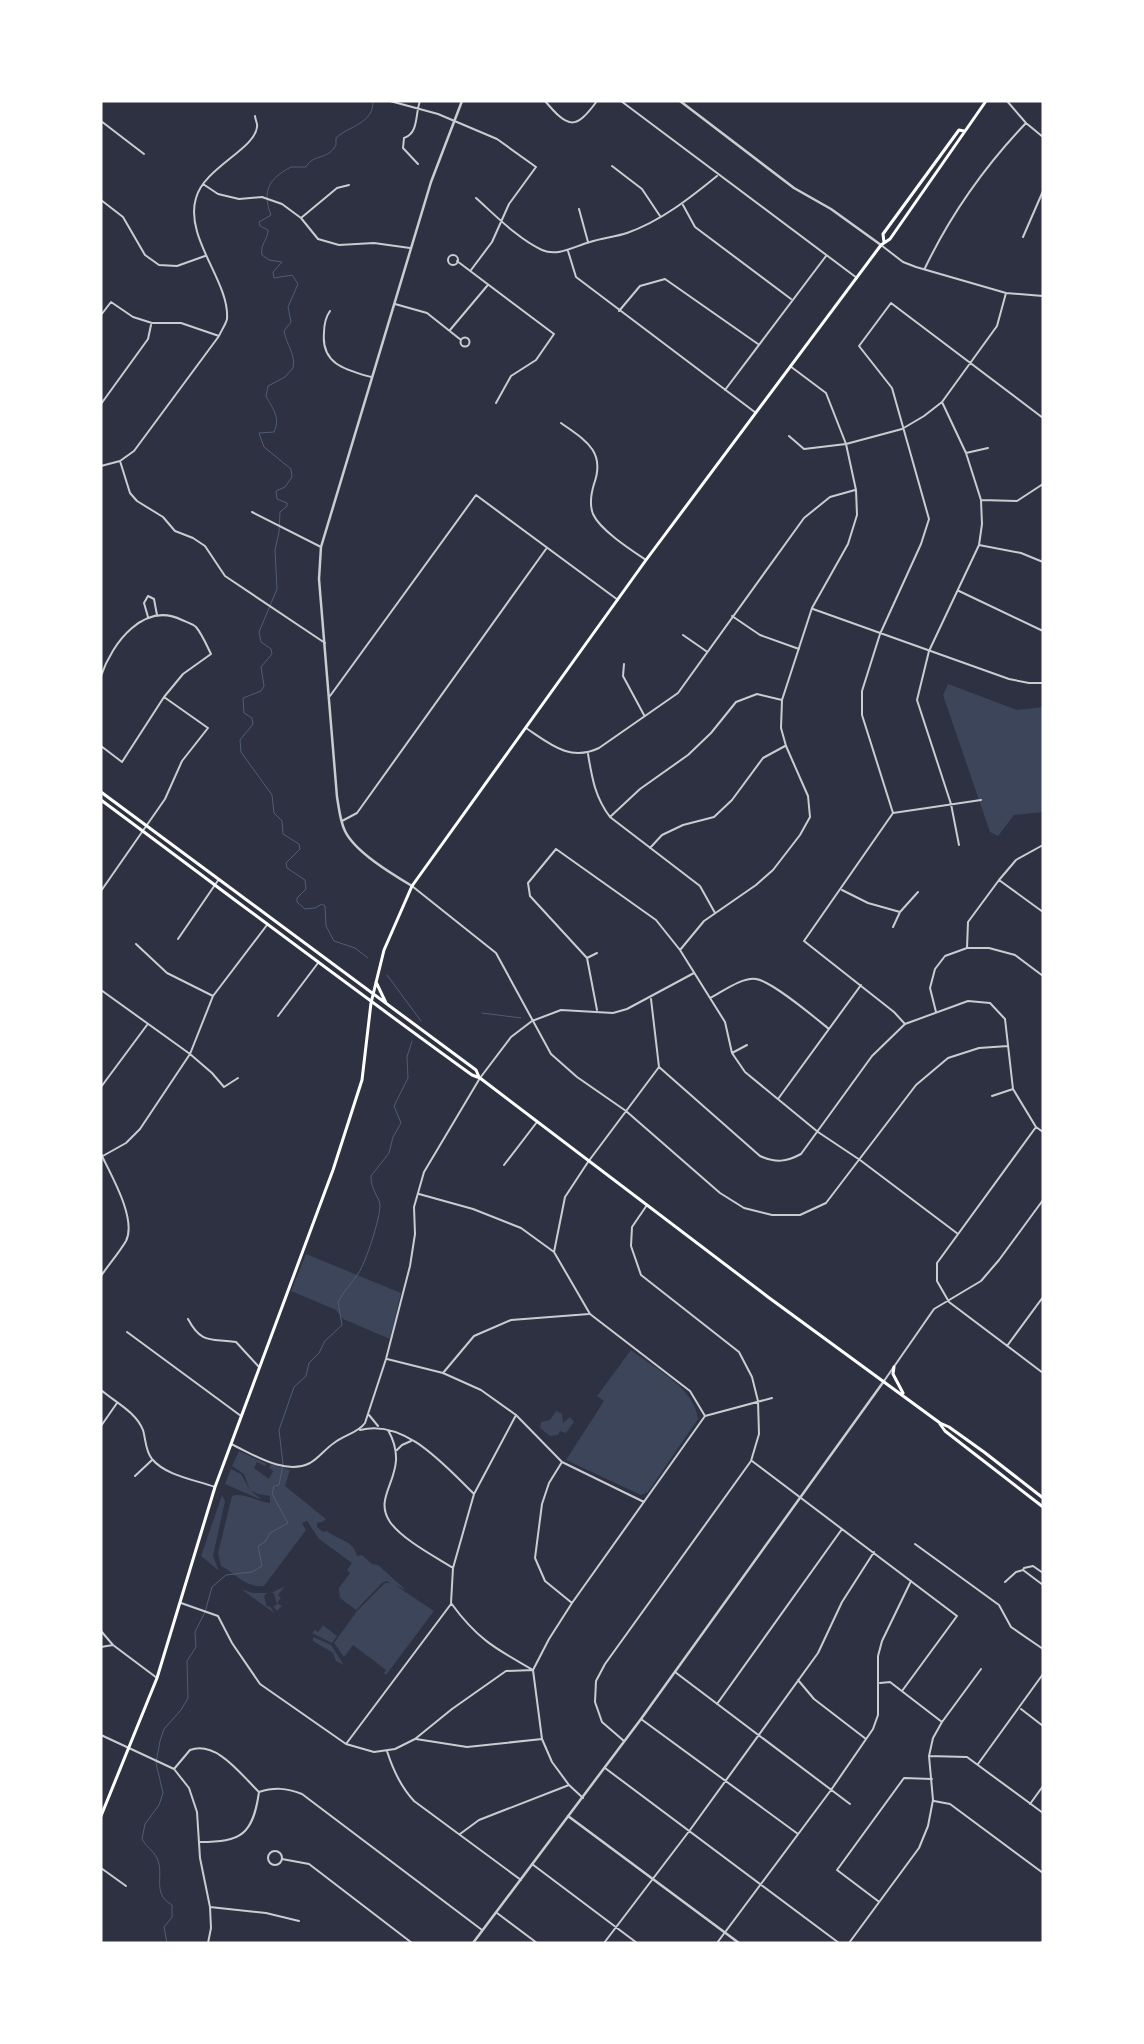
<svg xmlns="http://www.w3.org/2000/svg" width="1144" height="2044" font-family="'PT Sans',sans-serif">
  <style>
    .green { fill: #3c4559 }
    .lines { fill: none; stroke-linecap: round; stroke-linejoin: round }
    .stream { stroke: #4f5d75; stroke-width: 1 }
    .minor { stroke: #caccd0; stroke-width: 2 }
    .tertiary { stroke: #caccd0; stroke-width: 2.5 }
    .secondary { stroke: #fff; stroke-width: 3 }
  </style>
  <rect width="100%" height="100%" fill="#2d3142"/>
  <path class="green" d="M 948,684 L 1017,710 L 1043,707 L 1043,812 L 1014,815 L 998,836 L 990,832 L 943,695 Z
    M 306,1254 L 401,1293 L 390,1339 L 343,1319 L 336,1310 L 291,1291 Z
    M 631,1350 C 654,1368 694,1387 698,1419 L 648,1492 L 641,1495 L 566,1460 L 604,1401 L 597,1396 Z
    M 556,1411 L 562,1414 L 563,1423 L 570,1417 L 574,1422 L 566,1433 L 560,1431 L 558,1435 L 550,1436 L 540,1428 L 541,1422 L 550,1420 Z
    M 239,1451 L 267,1464 L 265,1466 L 257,1462 L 254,1468 L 269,1479 L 273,1471 L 269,1468 L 271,1464 L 290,1470 L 285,1486 L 326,1519 L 322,1522 L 317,1523 L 317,1527 L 323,1532 L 327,1531 C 337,1540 354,1540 357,1556 L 362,1555 L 372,1564 L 378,1565 L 406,1590 L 386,1581 L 382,1583 L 356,1610 L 340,1598 L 339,1588 L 350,1573 L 347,1570 L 352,1563 L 319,1539 L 307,1521 L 302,1523 L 306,1530 L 264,1586 C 245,1588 235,1573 221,1566 L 218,1553 L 232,1496 C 241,1492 260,1502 270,1503 L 270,1496 L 258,1494 L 250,1490 L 261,1499 L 257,1498 L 225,1484 L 231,1469 L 241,1474 L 250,1490 L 244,1474 L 232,1466 Z
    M 222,1495 L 225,1501 L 213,1556 L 219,1571 L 201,1556 Z
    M 385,1583 L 392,1583 L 434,1611 L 386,1675 L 384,1673 L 386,1670 L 353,1645 L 344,1657 L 334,1643 L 357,1611 Z
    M 285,1586 L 278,1595 L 281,1598 L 277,1603 L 282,1606 L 277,1611 L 273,1606 L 277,1605 L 274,1593 L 271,1593 Z
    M 241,1589 L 253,1593 L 267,1593 L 264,1596 L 267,1607 L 270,1606 L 274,1613 Z
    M 323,1625 L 337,1636 L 332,1643 L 312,1633 L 315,1630 L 318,1632 Z
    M 313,1637 L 331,1645 L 344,1665 L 336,1661 L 333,1653 L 313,1641 Z"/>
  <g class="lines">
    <path class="stream" d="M 368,958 L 355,948 L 334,941 L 326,926 L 325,906 L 322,904 L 315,908 L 305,909 L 297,902 L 297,898 L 306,889 L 305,880 L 287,868 L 286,863 L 300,849 L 299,844 L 283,834 L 282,821 L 274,813 L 272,795 L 241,752 L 240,740 L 253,724 L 252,718 L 244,713 L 243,698 L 261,691 L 264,686 L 261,667 L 272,654 L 271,649 L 261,642 L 259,632 L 277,589 L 275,550 L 279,532 L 280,512 L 287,506 L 287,503 L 277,499 L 276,491 L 285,487 L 292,477 L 291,469 L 264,447 L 259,433 L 274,432 C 281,417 272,408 266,396 L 268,386 L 285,377 L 293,368 C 296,354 286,344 284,331 L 291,322 L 288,307 L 298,284 L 292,275 L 274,278 L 273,272 L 282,262 L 269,260 L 262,255 C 260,243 268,240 268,230 L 260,226 L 259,222 L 271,215 C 262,192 268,179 291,167 L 306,167 C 314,153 327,161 336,145 L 336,138 C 348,126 374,124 373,101
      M 387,975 L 421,1021
      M 482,1013 L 521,1018
      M 167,1943 L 164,1927 L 172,1917 L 172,1905 C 151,1893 165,1875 157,1858 C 153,1850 146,1847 142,1839 L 145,1824 L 159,1805 L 163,1793 L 156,1763 L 160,1741 L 164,1729 L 181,1710 L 188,1698 L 187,1661 L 196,1647 L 195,1632 L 205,1612 L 212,1587 L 226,1575 L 252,1572 L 262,1566 L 258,1546 L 265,1542 L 270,1533 L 288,1523 L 272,1494 L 274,1486 L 279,1485 L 283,1464 L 279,1430 L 294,1387 L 306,1376 L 309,1363 L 319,1353 L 325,1341 L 342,1325 L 338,1302 C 343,1292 352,1283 358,1274 C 366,1262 380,1219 380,1205 C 379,1196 371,1191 371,1176 L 389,1153 L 393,1137 L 401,1123 L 394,1106 L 408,1078 L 407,1057 L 412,1041"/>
    <path class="minor" d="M 390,101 L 438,114 L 497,139 L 536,167 L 509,204 L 492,242 L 471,270
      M 545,101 C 568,128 575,131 597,101
      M 621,101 L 857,278
      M 1007,101 L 1026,123 L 1043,137
      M 101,121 L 144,154
      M 418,164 L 403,148 L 404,138 C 419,133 415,114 420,101
      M 612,166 L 642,189 L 660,216
      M 203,184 L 218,194 L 239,199 L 262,197 L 282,204 L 301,218 L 318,239 L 339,245 L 374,243 L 410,248
      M 476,198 C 495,215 518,239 542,250 C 558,257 575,246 590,242 C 602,238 615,237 627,233 C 661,221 690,198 717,176
      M 101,200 L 123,217 L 145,255 L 159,265 L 177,266 L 205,256
      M 683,205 L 695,227 L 791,299
      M 579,209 L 588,242
      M 301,218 L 337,188 L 349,185
      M 1023,237 L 1043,191
      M 881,245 L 903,262 L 916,267 L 1006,293 L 1043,296
      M 568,251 L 576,277 L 756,413
      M448 260a5 5 0 1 1 10 0a5 5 0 1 1-10 0Z
      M 457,261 L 554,334 L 536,360 L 511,376 L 496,403
      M 925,268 C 950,216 986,165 1026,123
      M 395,304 L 427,313 L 461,340
      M 330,311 C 325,318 324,325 324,333 C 321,364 346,370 371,377
      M 619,311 L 640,286 L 665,279 L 758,344
      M 101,315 L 111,302 L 133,317 L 152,323 L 181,323 L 219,336
      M 450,330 L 487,286
      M460.5 342a4.5 4.5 0 1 1 9 0a4.5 4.5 0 1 1-9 0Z
      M 725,390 L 826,256
      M 942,402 L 966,453 L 981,500 L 982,524 L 979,545 L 929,651 L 917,700 L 951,804 L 959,845
      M 101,404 L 148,339 L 151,325
      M 561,423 C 585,440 606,451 594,484 C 591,494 589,504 593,514 C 600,530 631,550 646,560
      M 789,436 L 804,449 L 846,444 L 902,429 L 924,416 L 942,402 L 997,326 L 1006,293
      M 966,453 L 988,448
      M 120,461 L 130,493 L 137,501 L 163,517 L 175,531 L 193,538 L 205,546 L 225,576 L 325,643
      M 101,466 L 120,461 L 134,451 L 219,336 C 221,331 226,324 227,319 C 230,282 184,238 196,198 C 204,168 255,149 257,127 C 258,124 255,119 255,116
      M 981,500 L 1017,501 L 1043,484
      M 252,512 L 321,547
      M 979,545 L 1021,553 L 1043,562
      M 959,591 L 1043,631
      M 813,609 L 1009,679 L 1029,683 L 1043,683
      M 732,616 L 760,635 L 799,649
      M 148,617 L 144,603 L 148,596 L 154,599 L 157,615
      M 683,635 L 706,651
      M 624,664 L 623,676 L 644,715
      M 101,676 C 112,643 144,601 182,620 C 186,622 193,624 196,627 C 202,634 207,646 211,654 L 183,674 L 164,697 L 122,762 L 101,746
      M 330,696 L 476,495 L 618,600
      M 526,728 C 550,744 570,762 599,748 L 678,693 L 804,518 L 830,497 L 855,490
      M 588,754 C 592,778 595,797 610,817 L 700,886 L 715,913
      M 893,813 L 981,800
      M 610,817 L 640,789 L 688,755 L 711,733 L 736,702 L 757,694 L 782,700
      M 342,821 L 357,813 L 546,549
      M 650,848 L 662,835 L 683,825 L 714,817 L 732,800 L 763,758 L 785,746
      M 999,880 L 1043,912
      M 412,886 L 496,953 L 551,1054 L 577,1077 L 626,1111 L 720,1193 L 744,1208 L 772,1215 L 800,1215 L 826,1203 L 916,1085 L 948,1058 L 979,1048 L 1008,1046
      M 842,890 L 868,903 L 900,912
      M 101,891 L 165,799 L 182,761 L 208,728 L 164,697
      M 893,927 L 900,912 L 918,892
      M 178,939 L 219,879
      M 136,944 L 167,973 L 213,996
      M 967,948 L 968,922 L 999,880 L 1016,860 L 1043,845
      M 680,950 L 704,921 L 756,885 L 773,870 L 800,835 L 810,817 L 808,796 L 786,746 L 781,728 L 782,700 L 812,608 L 848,544 L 857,515 L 856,490 L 846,444 L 826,393 L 790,366
      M 587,958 L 597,953
      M 101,990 L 190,1054 L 212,1073 L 224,1087 L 238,1078
      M 710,998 C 722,992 742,977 756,979 C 772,981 814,1017 829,1029
      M 597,1010 L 587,958 L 530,896 L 528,883 L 556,849 L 656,920 L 680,950 L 725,1022 L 732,1053 L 745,1072 L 818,1132 L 860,1160 L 958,1234
      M 936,1012 L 930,988 L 935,969 L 945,956 L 967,948 L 989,948 L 1015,955 L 1043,976
      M 278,1016 L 318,963
      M 905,1024 L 894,1012 L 804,941 L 893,813 L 862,715 L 862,691 L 880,634 L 921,544 L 929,519 L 892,388 L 859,346 L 891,303 L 1043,418
      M 732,1053 L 747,1045
      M 659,1067 L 760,1156 C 776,1163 786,1162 801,1154 L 872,1056 L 905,1024 L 968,1001 L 990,1003 L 1005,1019 L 1013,1089 L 1036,1127 L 1043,1132
      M 101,1087 L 147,1025
      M 992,1096 L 1013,1089
      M 778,1099 L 861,985
      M 1036,1127 L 937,1263 L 937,1281 L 949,1302 L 1043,1373
      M 101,1154 C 111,1175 137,1219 126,1241 C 119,1253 109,1264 101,1276
      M 101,1157 L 126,1143 L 140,1129 L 190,1054 L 213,996 L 267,925
      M 504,1165 L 537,1122
      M 419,1194 L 473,1209 L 521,1228 L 554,1252 L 590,1314 L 690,1391 L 705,1416
      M 554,1252 L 565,1197 L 588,1162 L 659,1067 L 651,999
      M 188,1319 C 202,1345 211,1338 236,1342 L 259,1367
      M 127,1332 L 241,1416
      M 1007,1346 L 1043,1297
      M 387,1359 L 443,1373 L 481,1390 L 516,1415 L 562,1462 L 644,1502
      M 443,1373 L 474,1336 L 511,1320 L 589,1314
      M 884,1381 L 934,1309 L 981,1281 L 999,1260 L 1043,1200
      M 101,1390 C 115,1402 136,1412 143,1430 C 146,1440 145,1450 152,1459 C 166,1476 196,1480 215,1487
      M 369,1415 L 378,1426
      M 516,1415 L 474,1494 L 453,1568 L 451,1603 C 477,1639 496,1649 533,1670
      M 705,1416 L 772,1398
      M 101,1426 L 117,1403
      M 360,1430 C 405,1418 445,1466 474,1494
      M 388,1430 C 413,1474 370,1493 390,1522 C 403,1540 434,1556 453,1568
      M 231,1444 C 253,1454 285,1476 310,1463 C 319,1458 325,1449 334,1443 C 344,1435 358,1433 365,1423 L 386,1359 L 410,1266 L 415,1234 L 414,1207 L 424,1172 L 480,1078 L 511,1037 L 532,1021 L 561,1010 L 613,1013 L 627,1009 L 694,973
      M 397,1450 L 402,1445 L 411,1441
      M 752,1461 L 957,1616 L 902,1691
      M 562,1462 L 549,1483 L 542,1504 L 535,1558 L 545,1581 L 572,1603
      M 135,1476 L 152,1460
      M 915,1544 L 999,1605 L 1011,1627 L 1043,1649
      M 1043,1573 L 1033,1566 L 1024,1568 L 1023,1570 L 1043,1585
      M 1005,1582 L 1016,1572 L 1023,1570
      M 181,1603 L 218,1616 L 232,1643 L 260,1684 L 346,1744 L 374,1752 L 395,1749 L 415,1739 L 452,1709 L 506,1671 L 533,1670
      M 101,1631 L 113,1645 L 157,1678
      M 101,1647 L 113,1645
      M 675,1672 L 850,1804
      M 798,1680 L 814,1699 L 866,1739
      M 880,1683 L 890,1682 L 942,1722
      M 717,1704 L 842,1529
      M 1021,1709 L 1043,1726
      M 641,1719 L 798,1834
      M 101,1735 L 174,1769 L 189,1788 L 197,1812 L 200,1858 L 210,1907 L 211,1928 L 208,1943
      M 416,1739 L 467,1747 L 542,1739
      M 624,1741 L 602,1722 L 595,1702 L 596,1681 L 605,1664 L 751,1461 L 759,1434 L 758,1401 L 752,1377 L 739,1352 L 641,1275 L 631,1246 L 632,1227 L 647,1205
      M 346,1744 L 451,1604
      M 387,1751 C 393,1770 401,1787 414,1801 L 521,1880
      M 929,1756 L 967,1757 L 1043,1813
      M 978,1764 L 1043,1674
      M 605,1768 L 839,1943
      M 174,1769 L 190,1750 C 217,1740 242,1776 259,1792 C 253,1835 241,1842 200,1842
      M 259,1792 C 275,1787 286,1788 302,1794 L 482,1930
      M 583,1798 L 569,1785 L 552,1762 L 542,1739 L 533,1670 L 549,1639 L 572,1603 L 705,1416
      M 934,1801 L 950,1804 L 1043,1873
      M 1030,1804 L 1043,1786
      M 460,1834 L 479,1820 L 569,1785
      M268 1858a7 7 0 1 1 14 0a7 7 0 1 1-14 0Z
      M 282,1859 L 309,1864 L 412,1943
      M 532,1864 L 637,1943
      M 101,1868 L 126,1886
      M 878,1901 L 837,1870 L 904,1778 L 932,1779
      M 210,1907 L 266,1913 L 299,1921
      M 497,1913 L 537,1943
      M 604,1943 L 690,1830 L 818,1653 L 842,1602 L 874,1552
      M 717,1943 L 831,1790 L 873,1729 L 878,1715 L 878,1656 L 882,1641 L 911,1581
      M 849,1943 L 919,1848 L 928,1826 L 933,1800 L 929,1756 L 933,1738 L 942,1722 L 981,1669
      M 1041,1943 L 1043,1941"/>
    <path class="tertiary" d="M 680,101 L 794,188 L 831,209 L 881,245
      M 412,886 C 392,874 355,852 345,831 C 340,821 339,808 337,797 L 319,579 L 321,547 L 431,182 L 462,101
      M 568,1816 L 739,1943
      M 473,1943 L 641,1719 L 884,1381"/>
    <path class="secondary" d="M 884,242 L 883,234 L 959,130 L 964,131
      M 101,792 L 476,1070 L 479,1077
      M 101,800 C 225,892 347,985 472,1075 L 480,1078 L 768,1297 L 940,1423 L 949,1427 L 984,1452 L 1043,1498
      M 376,982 L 386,1003
      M 894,1367 L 893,1374 L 903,1393
      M 940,1424 L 945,1431 L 1043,1507
      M 101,1816 L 157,1678 L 215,1487 L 333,1170 L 362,1080 L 371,1003 L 384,950 L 412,886 L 646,560 L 881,245 L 890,239 L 986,101"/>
  </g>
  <rect width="1144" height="2044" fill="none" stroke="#ffffff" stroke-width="205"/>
</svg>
